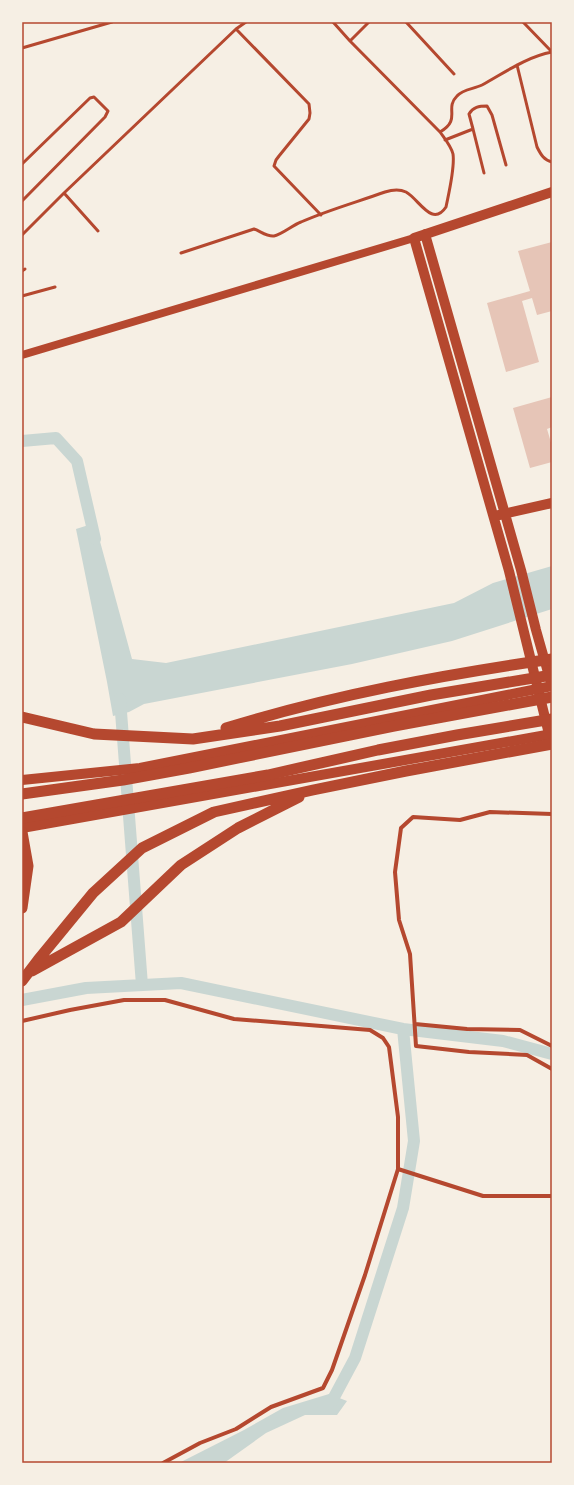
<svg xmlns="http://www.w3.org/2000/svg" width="574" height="1485" font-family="Karla,sans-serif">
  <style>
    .water { fill: #c9d6d2 }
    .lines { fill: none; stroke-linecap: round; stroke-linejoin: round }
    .canal { stroke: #c9d6d2; stroke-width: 12 }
    .building { fill: #e6c5b7 }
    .service { stroke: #b5482f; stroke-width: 3 }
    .minor { stroke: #b5482f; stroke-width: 4 }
    .secondary { stroke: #b5482f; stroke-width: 8 }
    .primary { stroke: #b5482f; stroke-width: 10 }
    .trunk { stroke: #b5482f; stroke-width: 11 }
    .neatline { fill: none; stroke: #b5482f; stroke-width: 1.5 }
  </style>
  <rect width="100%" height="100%" fill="#f6efe4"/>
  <path class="water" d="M 95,523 L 132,659 L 166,663 L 454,603 L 493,583 L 552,566 L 552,609 L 452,641 L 352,664 L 144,704 L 129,712 L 113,716 L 107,682 L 76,529 Z
    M 329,1394 L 347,1401 L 337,1415 L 305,1415 L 266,1433 L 224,1463 L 179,1463 L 244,1430 L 283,1408 Z"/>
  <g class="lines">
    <path class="canal" d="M 22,441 L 56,438 L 77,461 L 95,539
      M 120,699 L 142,985
      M 22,1000 L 86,988 L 181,983 L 403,1029 L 503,1041 L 552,1054
      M 323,1406 L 332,1401 L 355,1358 L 403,1208 L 414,1141 L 403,1029"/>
  </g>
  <path class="building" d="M 552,242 L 552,311 L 537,315 L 532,298 L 522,301 L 539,362 L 506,372 L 487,303 L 530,291 L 518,251 Z
    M 552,397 L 552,427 L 547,429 L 552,446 L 552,462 L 530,468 L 513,408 Z"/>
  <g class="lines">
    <path class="service" d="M 406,22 L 454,74
      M 523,22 L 552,52
      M 236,29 L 309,104 L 310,113 L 309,119 L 279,156 L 276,160 L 274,166 L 321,215
      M 350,41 L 369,22
      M 22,48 L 112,22
      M 517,65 L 537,147 C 541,155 544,160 552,162
      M 473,129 L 469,114 C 473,107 479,106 487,106 L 492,115 L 506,165
      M 440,132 C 462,119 444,109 457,96 C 463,89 474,89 482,85 C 504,73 526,57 552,52
      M 445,140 L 473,129 L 484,173
      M 22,164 L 90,98 L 94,97 L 108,111 L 105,117 L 22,201
      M 64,193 L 98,231
      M 22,235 L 64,193 L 236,29 L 246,22
      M 181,253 L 254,229 C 260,231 267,237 274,236 C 281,235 293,225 301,222 C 328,210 357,202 385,192 C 391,190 400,189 406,192 C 419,199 432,228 446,207 C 449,192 455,168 453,154 C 451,146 445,139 440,132 L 350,41 L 333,22
      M 22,271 L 25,269
      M 22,296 L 55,287"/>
    <path class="minor" d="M 552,814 L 490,812 L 460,820 L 413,817 L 401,828 L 395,872 L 399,920 L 410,954 L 416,1046 L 469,1052 L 527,1055 L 552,1069
      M 22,1021 L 70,1010 L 124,1000 L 165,1000 L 234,1019 L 370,1030 L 383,1038 L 389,1047 L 398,1117 L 398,1169 L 365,1275 L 332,1370 L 323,1388 L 271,1407 L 236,1429 L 200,1443 L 163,1463
      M 415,1024 L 467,1029 L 520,1030 L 552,1046
      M 398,1169 L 483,1196 L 552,1196"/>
    <path class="secondary" d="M 22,355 L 414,238"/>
    <path class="primary" d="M 425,234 L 521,570 L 536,630 L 551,683
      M 499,515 L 552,503
      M 549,734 L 509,571 L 414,238 L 552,192
      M 22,780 L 140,768 L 552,686
      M 22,828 L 552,734"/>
    <path class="trunk" d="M 22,717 L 94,734 L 193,739 L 280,726 L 431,695 L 552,675
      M 226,728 C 333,695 442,675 552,659
      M 22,794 L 123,780 L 189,768 L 394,726 L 552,697
      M 22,818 L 268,775 L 378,750 L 457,735 L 552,719
      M 22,832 L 28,866 L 22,908
      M 32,971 L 121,922 L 181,865 L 238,828 L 299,797
      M 22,981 L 38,960 L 93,893 L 142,848 L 214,812 L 313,790 L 406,771 L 552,744"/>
  </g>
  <rect width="574" height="1485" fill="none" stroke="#f6efe4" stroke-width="46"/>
  <rect x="23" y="23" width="528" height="1439" class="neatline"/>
</svg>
